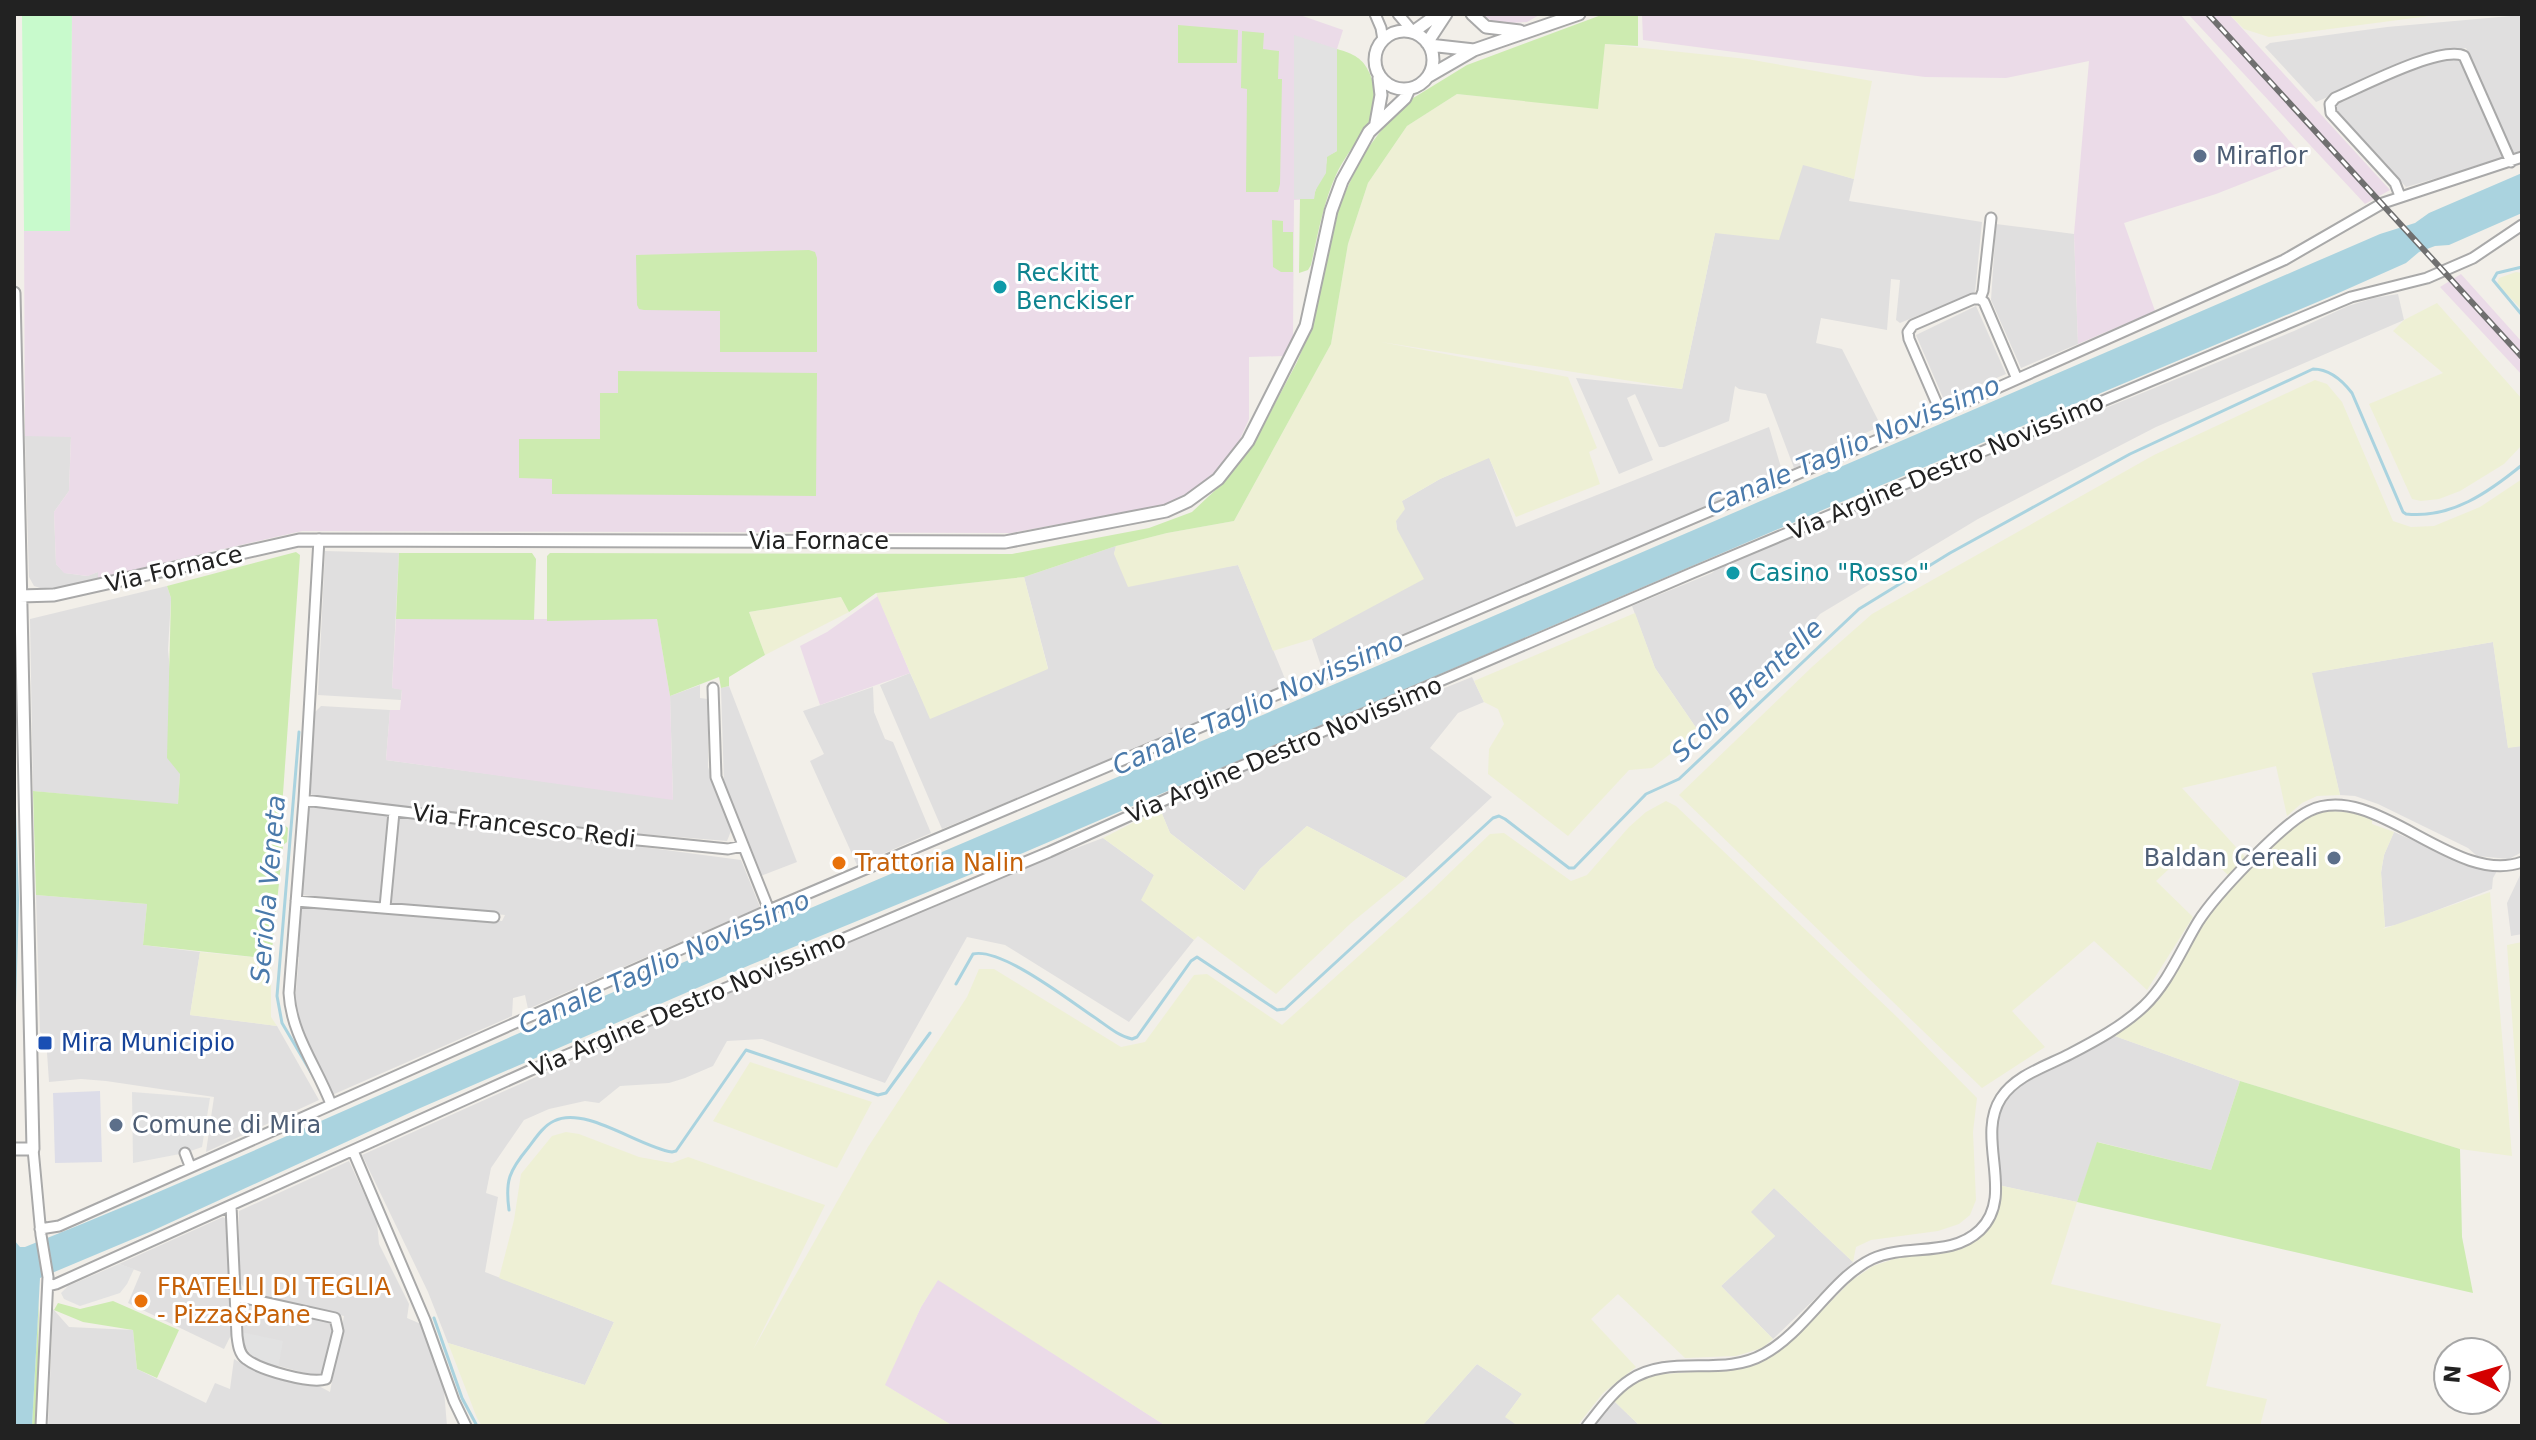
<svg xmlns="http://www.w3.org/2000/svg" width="2536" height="1440" font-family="'DejaVu Sans',sans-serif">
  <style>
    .residential { fill: #e0dfdf }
    .industrial { fill: #ebdbe8 }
    .farmland { fill: #eef0d5 }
    .grass { fill: #cdebb0 }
    .park { fill: #c8facc }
    .parking { fill: #e2e2e2 }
    .plaza { fill: #dddde8 }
    .water { fill: #aad3df }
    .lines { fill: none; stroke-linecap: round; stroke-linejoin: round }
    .stream { stroke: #aad3df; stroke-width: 3 }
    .minor-casing { stroke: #a9a9a9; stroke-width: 13 }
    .tertiary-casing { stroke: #a9a9a9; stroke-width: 15 }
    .minor { stroke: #fff; stroke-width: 9 }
    .tertiary { stroke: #fff; stroke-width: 11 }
    .rail-casing { stroke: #707070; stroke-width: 6 }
    .rail { stroke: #fff; stroke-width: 3; stroke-dasharray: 9; stroke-linecap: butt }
    .service-dot { fill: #5c6f8a; stroke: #fff; stroke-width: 3 }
    .culture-dot { fill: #0f9aa8; stroke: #fff; stroke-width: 3 }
    .food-dot { fill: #e8710a; stroke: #fff; stroke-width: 3 }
    .transit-dot { fill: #1a4fb4; stroke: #fff; stroke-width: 3 }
    .labels { text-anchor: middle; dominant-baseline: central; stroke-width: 6; stroke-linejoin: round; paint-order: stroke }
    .service-label { font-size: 24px; fill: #4e5e75; stroke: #fff; text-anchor: start }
    .culture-label { font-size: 24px; fill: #0d838f; stroke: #fff; text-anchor: start }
    .street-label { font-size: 24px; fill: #222; stroke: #fff }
    .food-label { font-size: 24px; fill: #c56008; stroke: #fff; text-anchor: start }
    .transit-label { font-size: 24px; fill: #164399; stroke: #fff; text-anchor: start }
    .water-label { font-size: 26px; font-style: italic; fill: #4a7aab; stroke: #fff }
  </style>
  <rect width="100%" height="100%" fill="#f2efe9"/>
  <path class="residential" d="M 2522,15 L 2522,150 L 2512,154 L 2466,48 L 2426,55 L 2316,102 L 2265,47 L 2270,43 L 2387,27 Z
    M 2457,58 L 2462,62 L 2504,159 L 2406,187 L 2334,109 L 2335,104 L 2421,65 Z
    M 1803,164 L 1854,179 L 1849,201 L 1982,222 L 1975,292 L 1900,323 L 1896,320 L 1900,280 L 1891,279 L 1887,330 L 1821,318 L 1816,343 L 1842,349 L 1881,426 L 1839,445 L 1830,454 L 1794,468 L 1766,394 L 1739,389 L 1735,386 L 1729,421 L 1664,447 L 1659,447 L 1635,394 L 1627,398 L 1653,460 L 1619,474 L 1576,378 L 1682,389 L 1715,233 Z
    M 1996,224 L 2074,234 L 2078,344 L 2021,368 L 1991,300 Z
    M 2398,294 L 2404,320 L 2156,427 L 1978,519 L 1820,614 L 1775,666 L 1699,732 L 1655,668 L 1632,606 L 1712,573 L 1719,566 L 2294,331 L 2348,306 L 2374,298 Z
    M 1976,306 L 2006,374 L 1944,400 L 1916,335 Z
    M 1769,427 L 1783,474 L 1322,669 L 1312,639 L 1371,604 L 1397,529 L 1396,521 L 1402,501 L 1440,479 L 1489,457 L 1516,527 Z
    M 25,436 L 71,436 L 69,491 L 54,512 L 56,564 L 65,573 L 87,576 L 98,572 L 98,578 L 49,591 L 34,586 L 29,577 Z
    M 1116,546 L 1114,554 L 1214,569 L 1238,565 L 1288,686 L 942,829 L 880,685 L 910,673 L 931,718 L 1048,668 L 1024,577 Z
    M 325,551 L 399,553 L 392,688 L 402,689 L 401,700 L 318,695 Z
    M 167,586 L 171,598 L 168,650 L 180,774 L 178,805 L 33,791 L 30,619 Z
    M 2493,642 L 2508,747 L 2522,746 L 2522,852 L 2509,859 L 2477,856 L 2468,848 L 2378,804 L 2355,796 L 2340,795 L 2311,673 Z
    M 1472,677 L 1484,702 L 1458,713 L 1430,748 L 1492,797 L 1406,878 L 1307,826 L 1260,869 L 1245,891 L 1170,833 L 1160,809 L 1216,780 Z
    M 700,685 L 700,698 L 708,699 L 708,767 L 731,831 L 727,841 L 641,834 L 638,837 L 315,798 L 308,791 L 315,712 L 321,706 L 390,710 L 386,760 L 673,799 L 670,696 Z
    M 729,686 L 797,862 L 761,876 L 724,783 L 721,688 Z
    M 873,687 L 874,712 L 885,739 L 893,742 L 931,833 L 857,865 L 810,761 L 824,754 L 803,711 Z
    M 314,805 L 390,815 L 381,902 L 300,895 L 308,809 Z
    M 396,816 L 640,843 L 643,847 L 741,860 L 760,907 L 528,1009 L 525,995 L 513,998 L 512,1016 L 332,1095 L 294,1014 L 299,957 L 294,956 L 299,908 L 366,909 L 502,921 L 505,915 L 389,903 Z
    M 2394,832 L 2460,861 L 2497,871 L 2493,878 L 2492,889 L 2401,924 L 2385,927 L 2381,873 L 2384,855 Z
    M 1103,838 L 1154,875 L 1142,900 L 1194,940 L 1129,1022 L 1005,945 L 967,937 L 885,1083 L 762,1039 L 727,1041 L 713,1066 L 685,1078 L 669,1083 L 620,1086 L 599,1103 L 585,1101 L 549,1109 L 524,1120 L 491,1168 L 486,1193 L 498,1197 L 485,1272 L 614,1322 L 585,1385 L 448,1343 L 428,1292 L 362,1155 L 645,1028 L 1015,871 Z
    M 2522,871 L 2522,934 L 2511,936 L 2507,903 Z
    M 36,895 L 147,904 L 143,945 L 200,952 L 190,1015 L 277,1026 L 319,1100 L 206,1152 L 214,1097 L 106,1081 L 81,1079 L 49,1082 L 46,1038 L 40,1032 Z
    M 2112,1035 L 2240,1081 L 2211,1170 L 2098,1142 L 2077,1202 L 1998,1185 L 1996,1123 L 2005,1101 L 2013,1090 Z
    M 349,1161 L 377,1222 L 379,1244 L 409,1304 L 407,1318 L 421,1324 L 444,1390 L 447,1426 L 48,1426 L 53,1309 L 69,1327 L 133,1330 L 137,1369 L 206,1403 L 215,1383 L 230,1389 L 234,1359 L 251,1369 L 317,1385 L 330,1392 L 344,1316 L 249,1295 L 241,1283 L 239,1267 L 239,1211 Z
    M 1774,1188 L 1853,1262 L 1773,1339 L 1721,1286 L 1775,1236 L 1750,1212 Z
    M 223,1217 L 229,1221 L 231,1335 L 224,1349 L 128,1303 L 141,1272 L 119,1264 Z
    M 240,1301 L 330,1321 L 334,1328 L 325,1372 L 315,1376 L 254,1359 L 242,1342 Z
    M 1477,1364 L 1522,1394 L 1506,1416 L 1518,1426 L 1422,1426 Z
    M 1614,1401 L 1640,1426 L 1593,1426 Z"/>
  <path class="industrial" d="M 72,14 L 1297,14 L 1343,30 L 1337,49 L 1314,199 L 1294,200 L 1293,340 L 1283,356 L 1249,357 L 1249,419 L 1236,448 L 1217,474 L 1182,499 L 1152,511 L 1136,510 L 1011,533 L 302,531 L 98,578 L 98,572 L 88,576 L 64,573 L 56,564 L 54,512 L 69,491 L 71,437 L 25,436 L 24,231 L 70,230 Z
    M 1481,14 L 1541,14 L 1527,22 L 1497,24 Z
    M 1642,14 L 2180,14 L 2305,159 L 2216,194 L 2124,223 L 2155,311 L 2078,344 L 2074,234 L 2089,61 L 2006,78 L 1925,77 L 1643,40 Z
    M 2188,14 L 2229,14 L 2390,190 L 2365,204 Z
    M 2461,274 L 2522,342 L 2522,375 L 2440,287 Z
    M 878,596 L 910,673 L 820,705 L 800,646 L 827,632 Z
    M 396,619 L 657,619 L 670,696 L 673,800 L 386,760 L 390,710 L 400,710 L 402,690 L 392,688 Z
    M 938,1279 L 1166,1426 L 953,1426 L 884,1385 L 921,1307 Z"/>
  <path class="farmland" d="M 2229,14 L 2444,14 L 2269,37 L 2244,29 Z
    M 1605,44 L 1747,59 L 1872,81 L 1854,179 L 1803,165 L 1779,240 L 1715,233 L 1682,389 L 1381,342 L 1568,377 L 1597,448 L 1589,452 L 1600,484 L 1516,517 L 1489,458 L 1440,479 L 1402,501 L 1405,509 L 1396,521 L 1397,529 L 1424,579 L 1312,639 L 1273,651 L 1238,565 L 1128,587 L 1114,554 L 1116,546 L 1167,533 L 1234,521 L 1331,344 L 1348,244 L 1368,183 L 1407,126 L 1457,94 L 1597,108 Z
    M 2516,272 L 2522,273 L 2522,310 L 2497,284 L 2499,278 Z
    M 2437,303 L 2522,399 L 2522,445 L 2504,464 L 2460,491 L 2439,499 L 2421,501 L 2412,499 L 2369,404 L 2443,373 L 2393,331 L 2404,320 Z
    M 2315,380 L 2327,384 L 2342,402 L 2393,521 L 2411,527 L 2434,526 L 2480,507 L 2522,479 L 2522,746 L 2508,748 L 2493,642 L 2312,673 L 2340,795 L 2317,796 L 2302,803 L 2287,816 L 2276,766 L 2182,788 L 2246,858 L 2228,875 L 2196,844 L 2156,881 L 2193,917 L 2147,990 L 2094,941 L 2012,1011 L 2045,1047 L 1982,1088 L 1679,795 L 1813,666 L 1872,614 L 2154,455 Z
    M 1024,577 L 1048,669 L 930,719 L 876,593 Z
    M 842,597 L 849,612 L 765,655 L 749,612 Z
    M 1635,613 L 1655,668 L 1699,732 L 1652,768 L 1629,770 L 1568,836 L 1488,774 L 1489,749 L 1504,724 L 1498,709 L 1484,702 L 1474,681 Z
    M 1666,801 L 1676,806 L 1897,1017 L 1977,1098 L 1973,1132 L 1976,1200 L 1970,1215 L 1959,1224 L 1938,1231 L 1871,1240 L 1856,1247 L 1853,1262 L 1774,1188 L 1751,1212 L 1775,1236 L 1721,1286 L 1773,1339 L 1762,1348 L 1736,1356 L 1685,1358 L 1618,1294 L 1591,1319 L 1636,1367 L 1603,1393 L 1577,1426 L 1518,1426 L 1505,1417 L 1522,1394 L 1477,1364 L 1422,1426 L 1166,1426 L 938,1280 L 921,1307 L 885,1385 L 953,1426 L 482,1426 L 477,1418 L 448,1343 L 585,1385 L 614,1322 L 499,1278 L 514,1220 L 521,1174 L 552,1136 L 566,1132 L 579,1134 L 639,1157 L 672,1163 L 688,1157 L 825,1205 L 753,1350 L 868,1147 L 967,997 L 979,969 L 994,969 L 1121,1047 L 1145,1042 L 1194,975 L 1207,974 L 1282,1025 L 1431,891 L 1490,834 L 1504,833 L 1571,881 L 1587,875 L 1629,827 L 1646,812 Z
    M 1160,809 L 1170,833 L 1244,891 L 1260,869 L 1307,826 L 1406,878 L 1350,924 L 1276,994 L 1198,936 L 1194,940 L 1141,900 L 1154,875 L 1103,838 Z
    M 2321,810 L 2357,813 L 2372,819 L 2372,824 L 2394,832 L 2384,855 L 2381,872 L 2385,927 L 2383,929 L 2490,892 L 2512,1156 L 2460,1149 L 2240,1081 L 2112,1035 L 2159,1000 L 2211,911 L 2282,836 L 2305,818 Z
    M 2522,942 L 2522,1159 L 2507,945 Z
    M 200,952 L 271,959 L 271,1017 L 277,1026 L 190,1015 Z
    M 750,1062 L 872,1102 L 837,1168 L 713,1121 Z
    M 1998,1185 L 2077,1202 L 2051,1284 L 2221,1324 L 2206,1386 L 2267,1399 L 2260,1426 L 1640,1426 L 1614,1401 L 1625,1388 L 1651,1375 L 1735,1369 L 1749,1367 L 1773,1354 L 1800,1333 L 1851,1281 L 1873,1266 L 1894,1259 L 1953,1249 L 1977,1238 L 1989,1226 L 1995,1215 L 1998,1207 Z"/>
  <path class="grass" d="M 1604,14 L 1638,14 L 1638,46 L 1605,44 L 1598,109 L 1457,94 L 1407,126 L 1368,183 L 1348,244 L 1331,344 L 1234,521 L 1167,533 L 1116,546 L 1024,577 L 876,593 L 849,612 L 841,597 L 749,612 L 765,655 L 729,677 L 729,686 L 721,688 L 719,677 L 670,696 L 657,619 L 547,621 L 547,556 L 550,553 L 1012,554 L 1149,528 L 1192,512 L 1225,481 L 1252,447 L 1297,362 L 1310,331 L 1340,204 L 1362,156 L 1380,132 L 1405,103 L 1467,65 Z
    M 1178,25 L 1238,30 L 1237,63 L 1178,63 Z
    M 1242,31 L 1264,33 L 1263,49 L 1279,51 L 1278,79 L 1282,79 L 1280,184 L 1278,192 L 1246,192 L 1247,89 L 1241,88 Z
    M 1337,49 C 1354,54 1363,58 1370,74 C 1388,118 1353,138 1336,175 C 1323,204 1318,234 1311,265 L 1308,270 L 1299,273 L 1300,199 L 1314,199 C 1315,183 1326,177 1327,156 L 1337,151 Z
    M 1272,220 L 1283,221 L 1283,232 L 1293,232 L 1293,272 L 1281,272 L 1273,267 Z
    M 809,250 L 815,252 L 817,258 L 817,352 L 720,352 L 720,311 L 644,310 L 639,309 L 637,305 L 636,255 Z
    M 618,371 L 817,373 L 816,496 L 552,494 L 552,479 L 519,478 L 519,439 L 600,439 L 600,393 L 618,393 Z
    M 296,552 L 300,555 L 281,822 L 288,828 L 287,842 L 283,845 L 271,959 L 143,945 L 147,904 L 36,895 L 33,791 L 178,804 L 180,774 L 167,758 L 171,598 L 167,586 Z
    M 399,553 L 532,553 L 536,559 L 534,620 L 396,619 Z
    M 2240,1081 L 2460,1149 L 2462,1237 L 2473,1293 L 2077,1202 L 2097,1142 L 2211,1170 Z
    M 39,1298 L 37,1426 L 32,1426 Z
    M 113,1301 L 179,1330 L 157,1378 L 137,1369 L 133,1330 L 83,1322 L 54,1310 L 58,1303 L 80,1309 Z"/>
  <path class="park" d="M 22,14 L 72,14 L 70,231 L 24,231 Z"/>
  <path class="parking" d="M 1294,35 L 1337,49 L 1337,151 L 1327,157 L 1326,173 L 1315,191 L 1314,199 L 1294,199 Z
    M 132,1092 L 210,1098 L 202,1147 L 185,1153 L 133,1163 Z
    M 119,1264 L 134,1269 L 127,1284 L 120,1293 L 80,1306 L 64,1299 L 61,1293 L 68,1286 Z
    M 241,1332 L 283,1341 L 278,1368 L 254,1359 L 242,1342 Z"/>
  <path class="plaza" d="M 100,1091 L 102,1162 L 55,1163 L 53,1093 Z"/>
  <path class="water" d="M 2522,173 L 2522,213 L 2449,245 L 2435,246 L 2419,252 L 2406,263 L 2334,295 L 1839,503 L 1023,853 L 750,965 L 418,1109 L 152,1231 L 40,1278 L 32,1426 L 14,1426 L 14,1240 L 20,1247 L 25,1247 C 240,1161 450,1061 663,971 C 1236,727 1809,481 2380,234 L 2415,223 L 2429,213 Z
    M 14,749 L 19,900 L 14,1076 Z"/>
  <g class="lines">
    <path class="stream" d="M 2522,267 L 2497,273 L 2493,280 L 2522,315
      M 299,732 L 277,996 L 282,1023 L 315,1079
      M 956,984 L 973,954 C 1001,947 1070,1001 1094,1017 C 1106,1025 1118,1036 1132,1039 L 1137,1037 L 1191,961 L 1197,957 L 1277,1010 L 1285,1009 L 1493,818 L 1499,816 L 1505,819 L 1569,868 L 1574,868 L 1646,794 L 1679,779 L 1859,609 L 1950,553 L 2130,454 L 2313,369 C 2330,369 2342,380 2352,393 L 2403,512 L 2406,514 C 2451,519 2489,492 2522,465
      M 509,1210 C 505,1181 509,1171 528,1148 C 535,1139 543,1126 554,1121 C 585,1105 639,1147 672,1152 L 676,1151 L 746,1050 L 878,1095 L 886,1093 L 930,1033
      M 434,1318 L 462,1398 L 477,1426"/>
    <g class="minor-casing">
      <path id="minor" d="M 1375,14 L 1381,28 L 1383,40
        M 1398,14 L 1409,27 L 1410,31
        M 2400,196 L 2395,183 L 2331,113 L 2330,104 L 2335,98 C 2361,87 2441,45 2464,56 L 2511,162
        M 1980,299 L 1983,291 L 1991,218
        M 1941,413 L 1909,339 L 1908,332 L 1913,325 L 1973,299 L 1980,299 L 1984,302 L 2017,379
        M 319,539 L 304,800 L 289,993 C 291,1034 317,1067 331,1104
        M 713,688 L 716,777 L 769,910
        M 304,800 L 638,840 L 728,849 L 743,846
        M 296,901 L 494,917
        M 385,907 L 394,812
        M 33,1149 L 41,1235 L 48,1277 L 41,1426
        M 353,1151 L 425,1320 L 454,1401 L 466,1426
        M 185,1153 L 190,1166
        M 231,1206 L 237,1336 C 238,1344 239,1354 246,1359 C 260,1370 310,1384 326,1379 L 338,1331 L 335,1318 L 236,1296
        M 40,1229 L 59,1226 L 769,910 L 1941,413 L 2284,260 L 2383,203 L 2522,157
        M 48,1286 L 56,1284 L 531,1070 L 1049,852 L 1216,777 L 1692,573 L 2351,297 L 2427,278 L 2473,258 L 2522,225
        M 1587,1426 C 1600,1410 1613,1391 1630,1380 C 1670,1353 1722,1378 1764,1354 C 1805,1332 1832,1278 1872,1259 C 1906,1243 1951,1258 1980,1230 C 2016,1195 1975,1138 2001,1098 C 2016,1075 2047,1066 2070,1054 C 2095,1041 2123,1026 2144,1006 C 2168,983 2181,950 2198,922 C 2215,895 2282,824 2309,811 C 2374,779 2454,887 2522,862"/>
    </g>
    <g class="tertiary-casing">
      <path id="tertiary" d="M 1472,14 L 1486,27 L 1520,31
        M1375 60a29 29 0 1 1 58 0a29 29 0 1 1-58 0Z
        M 1413,32 L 1438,14
        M 1427,43 L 1446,14
        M 1429,45 L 1474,50
        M 1429,76 L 1474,50 L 1579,14
        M 1376,123 L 1381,95 L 1379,78
        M 14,293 L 33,1149 L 14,1149
        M 20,596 L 54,595 L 299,540 L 1005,542 L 1166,511 L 1188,501 L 1218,479 L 1248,441 L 1306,326 L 1331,211 L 1342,181 L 1369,132 L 1405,98 L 1409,89"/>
    </g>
    <use href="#minor" class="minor"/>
    <use href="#tertiary" class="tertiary"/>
    <g class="rail-casing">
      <path id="rail" d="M 2208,14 L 2522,357"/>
    </g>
    <use href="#rail" class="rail"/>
  </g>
  <g class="service-dot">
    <circle cx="2200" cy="156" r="8"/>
    <circle cx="2334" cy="858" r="8"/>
    <circle cx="116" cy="1125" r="8"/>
  </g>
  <g class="culture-dot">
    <circle cx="1000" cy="287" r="8"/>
    <circle cx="1733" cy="573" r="8"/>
  </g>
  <g class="food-dot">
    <circle cx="839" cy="863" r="8"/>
    <circle cx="141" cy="1301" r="8"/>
  </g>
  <rect class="transit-dot" x="37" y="1035" width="16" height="16" rx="4"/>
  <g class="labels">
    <g class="service-label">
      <text x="2216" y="156">Miraflor</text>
      <text x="2318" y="858" text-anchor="end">Baldan Cereali</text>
      <text x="132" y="1125">Comune di Mira</text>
    </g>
    <g class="culture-label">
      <text x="1016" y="273">Reckitt<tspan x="1016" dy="28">Benckiser</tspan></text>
      <text x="1749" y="573">Casino "Rosso"</text>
    </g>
    <g class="street-label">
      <text transform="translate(1946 467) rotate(-23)">Via Argine Destro Novissimo</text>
      <text x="819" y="541">Via Fornace</text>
      <text transform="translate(174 569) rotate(-13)">Via Fornace</text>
      <text transform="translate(1284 750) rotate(-23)">Via Argine Destro Novissimo</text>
      <text transform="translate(524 826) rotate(7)">Via Francesco Redi</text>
      <text transform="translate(688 1004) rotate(-23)">Via Argine Destro Novissimo</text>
    </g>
    <g class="food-label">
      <text x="855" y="863">Trattoria Nalin</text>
      <text x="157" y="1287">FRATELLI DI TEGLIA<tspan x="157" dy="28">- Pizza&amp;Pane</tspan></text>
    </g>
    <g class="transit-label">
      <text x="61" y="1043">Mira Municipio</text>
    </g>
    <g class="water-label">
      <text transform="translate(1853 445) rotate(-23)">Canale Taglio Novissimo</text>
      <text transform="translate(1747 690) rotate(-43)">Scolo Brentelle</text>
      <text transform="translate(1258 703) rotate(-24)">Canale Taglio Novissimo</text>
      <text transform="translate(268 889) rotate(-85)">Seriola Veneta</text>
      <text transform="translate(664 962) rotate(-24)">Canale Taglio Novissimo</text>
    </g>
  </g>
  <rect width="2536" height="1440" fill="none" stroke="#222222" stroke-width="32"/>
  <g transform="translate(2472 1376) rotate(275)"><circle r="38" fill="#ffffff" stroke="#a7a7a7" stroke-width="2"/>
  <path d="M0-6L14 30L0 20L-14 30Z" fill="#d40000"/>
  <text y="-12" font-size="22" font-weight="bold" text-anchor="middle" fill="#222222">N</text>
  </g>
</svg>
